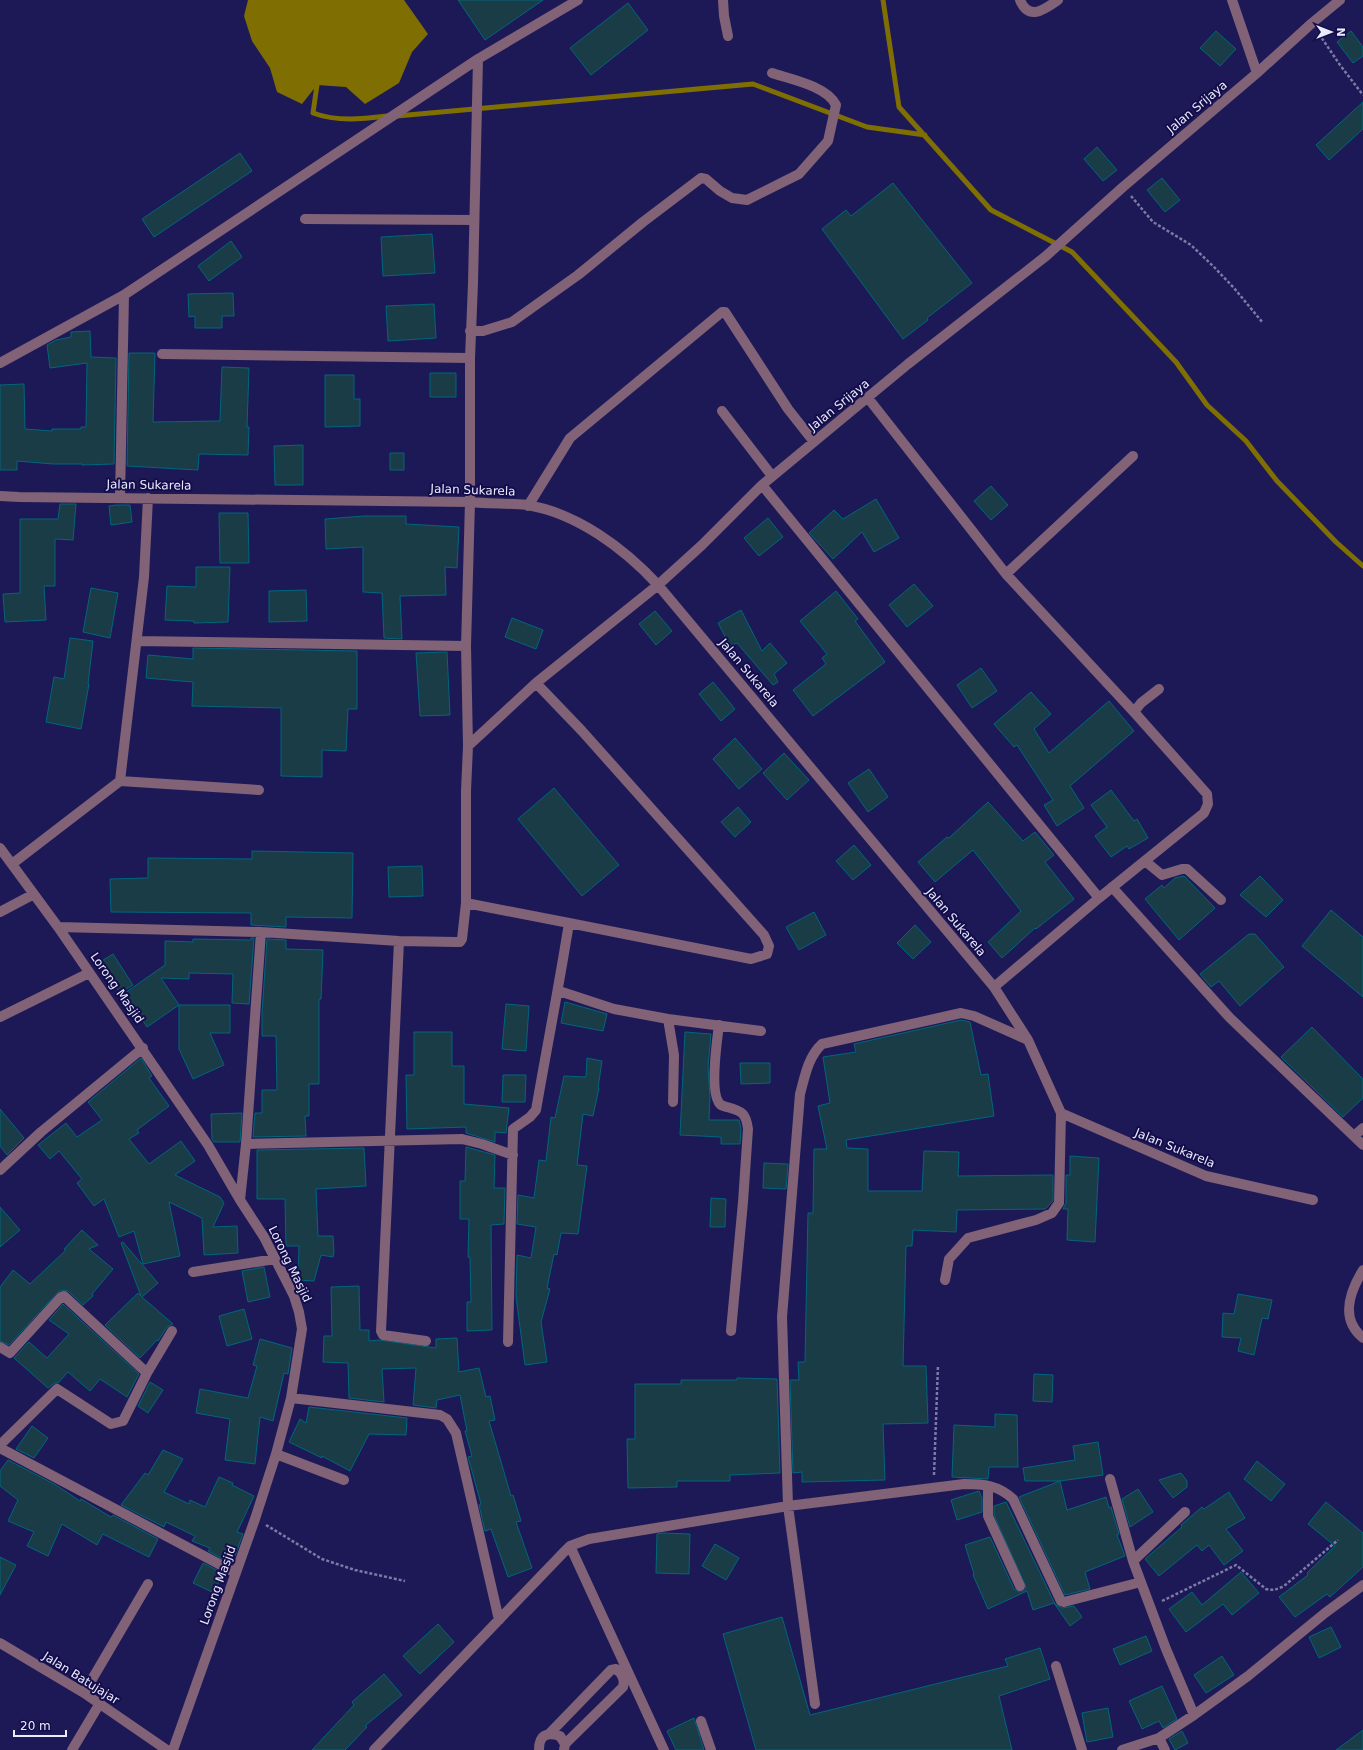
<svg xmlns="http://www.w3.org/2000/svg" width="1363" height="1750" font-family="'DejaVu Sans',sans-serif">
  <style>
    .water { fill: #7f6e02 }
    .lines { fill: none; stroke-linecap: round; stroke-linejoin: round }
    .stream { stroke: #7f6e02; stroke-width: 5 }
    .building { fill: #1a3c46; stroke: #00667c }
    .path { stroke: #7c7ba4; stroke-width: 2.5; stroke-dasharray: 3 2; stroke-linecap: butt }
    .minor { stroke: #816277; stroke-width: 10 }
    .labels { text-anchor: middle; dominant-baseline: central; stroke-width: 4; stroke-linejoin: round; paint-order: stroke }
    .street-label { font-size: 12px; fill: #e9ecfc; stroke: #150d4b }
  </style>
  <rect width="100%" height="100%" fill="#1d1957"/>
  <path class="water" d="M 248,0 L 404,0 L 428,34 L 412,52 L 399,83 L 365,104 L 346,87 L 317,85 L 302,104 L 277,92 L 270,68 L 252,41 L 244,16 Z"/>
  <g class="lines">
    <path class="stream" d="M 883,0 L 899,107 L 991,210 L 1072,252 L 1176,362 L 1207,405 L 1246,441 L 1277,481 L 1336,542 L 1363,566
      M 317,85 L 313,113 C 337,122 363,119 387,116
      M 397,116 L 753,84 L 867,127 L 925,135"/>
  </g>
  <path class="building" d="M 458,0 L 543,0 L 485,40 Z
    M 628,3 L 648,30 L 591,75 L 570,48 Z
    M 1216,31 L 1236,49 L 1220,66 L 1200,48 Z
    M 1351,31 L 1363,47 L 1363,56 L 1353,63 L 1337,42 Z
    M 1363,102 L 1363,129 L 1329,160 L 1316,145 Z
    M 1097,147 L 1117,170 L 1103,181 L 1084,159 Z
    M 240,153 L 252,171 L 154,237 L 142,219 Z
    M 1162,178 L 1180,200 L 1165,212 L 1147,190 Z
    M 893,183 L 972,283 L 927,318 L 928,320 L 903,339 L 822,229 L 846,210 L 851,216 Z
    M 432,234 L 435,273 L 383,276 L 381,237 Z
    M 231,241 L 242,257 L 209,281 L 198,266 Z
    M 233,293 L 234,316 L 222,316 L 222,328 L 195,328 L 195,316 L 189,317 L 188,294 Z
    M 434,304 L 436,338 L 388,341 L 386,306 Z
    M 90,331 L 91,357 L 116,358 L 114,464 L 82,465 L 82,464 L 53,464 L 17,461 L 17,470 L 0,470 L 0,385 L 24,384 L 25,429 L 52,431 L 52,429 L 81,429 L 81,427 L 86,427 L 87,363 L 50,368 L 47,345 L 56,340 L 71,337 L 71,332 Z
    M 129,353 L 155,353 L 153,422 L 220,421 L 222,367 L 249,368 L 247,427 L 249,427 L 248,455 L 199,454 L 198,470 L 127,466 Z
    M 430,373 L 456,373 L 456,397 L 430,397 Z
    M 325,375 L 354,375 L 354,399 L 360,399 L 360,426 L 325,427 Z
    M 303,445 L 303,485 L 275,485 L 274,446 Z
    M 390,453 L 404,453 L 404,470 L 390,470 Z
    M 991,486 L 1008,505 L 991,520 L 974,501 Z
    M 876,499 L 899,538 L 874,552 L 862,532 L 833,559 L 809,533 L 834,510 L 843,519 Z
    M 60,504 L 76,504 L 73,540 L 55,539 L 55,586 L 44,586 L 46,620 L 5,622 L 3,594 L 20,593 L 20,519 L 58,519 Z
    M 116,505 L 130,505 L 132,522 L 111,525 L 109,506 Z
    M 219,513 L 248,513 L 249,563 L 220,563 Z
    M 364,516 L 406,516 L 406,524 L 459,527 L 457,568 L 445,567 L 446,595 L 400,596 L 402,639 L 384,638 L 382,593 L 363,592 L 363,547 L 326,549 L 325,519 Z
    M 768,518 L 783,537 L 759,556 L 744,538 Z
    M 196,567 L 230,567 L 228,622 L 194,623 L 194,621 L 165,620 L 167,586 L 196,587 Z
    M 914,584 L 933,606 L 907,627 L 889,605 Z
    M 91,588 L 118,593 L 110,638 L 83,632 Z
    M 306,590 L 307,621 L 269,622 L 269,591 Z
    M 836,591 L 858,619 L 855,621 L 885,662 L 813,716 L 793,690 L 826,664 L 822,658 L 827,654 L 800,621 Z
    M 741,610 L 762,651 L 770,643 L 787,663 L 774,674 L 778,682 L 773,685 L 737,643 L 730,646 L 718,623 Z
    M 655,611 L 672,631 L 656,645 L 639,624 Z
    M 512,618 L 543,630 L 536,649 L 505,637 Z
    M 70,638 L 93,641 L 88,684 L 89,684 L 81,729 L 46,722 L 54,677 L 64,679 Z
    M 193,648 L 357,651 L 357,709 L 348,709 L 346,751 L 322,750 L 322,777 L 281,776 L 281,708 L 192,706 L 193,682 L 146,678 L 148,655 L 193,659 Z
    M 447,652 L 450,715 L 420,716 L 416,653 Z
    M 981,668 L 997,691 L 972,708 L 957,685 Z
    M 713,682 L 735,709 L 721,721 L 699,694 Z
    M 1031,692 L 1051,714 L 1034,729 L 1049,753 L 1109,701 L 1134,731 L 1070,786 L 1084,808 L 1057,826 L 1044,805 L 1053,800 L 1017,745 L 1014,747 L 994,724 Z
    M 735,738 L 762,769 L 739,789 L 713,759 Z
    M 784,753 L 809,780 L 787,800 L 763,773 Z
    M 869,769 L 888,797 L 868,812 L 848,783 Z
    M 554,788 L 619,865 L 582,896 L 518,819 Z
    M 1111,790 L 1134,821 L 1137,819 L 1148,838 L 1129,849 L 1127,846 L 1111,857 L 1095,836 L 1107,827 L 1091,805 Z
    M 988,802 L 1023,841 L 1035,832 L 1054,855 L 1045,862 L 1074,899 L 1036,929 L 1035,928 L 1002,958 L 988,942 L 1021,911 L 973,850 L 935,882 L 918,862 L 947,837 L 949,838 Z
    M 738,807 L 751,822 L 735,837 L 721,822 Z
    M 854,845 L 871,865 L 853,880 L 836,861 Z
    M 252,851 L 353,853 L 352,918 L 286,917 L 286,927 L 251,925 L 251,913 L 111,912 L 110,879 L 148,878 L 148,858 L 252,859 Z
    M 422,866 L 423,896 L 389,897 L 388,867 Z
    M 1184,876 L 1215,908 L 1179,940 L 1145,899 L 1162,885 L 1164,888 L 1175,878 Z
    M 1260,876 L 1283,900 L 1266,917 L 1240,895 Z
    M 1331,910 L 1363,937 L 1363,997 L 1302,946 Z
    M 814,912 L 826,935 L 799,950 L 786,927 Z
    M 915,925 L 931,942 L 913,959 L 897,943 Z
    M 1249,934 L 1255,934 L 1284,967 L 1240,1006 L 1219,981 L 1211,987 L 1200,974 Z
    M 251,938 L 254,938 L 249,1004 L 232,1003 L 233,974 L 189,973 L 189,979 L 161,978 L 179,1005 L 147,1027 L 125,993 L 165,965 L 165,941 L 193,942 L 193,939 L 251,940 Z
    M 267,939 L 286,940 L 286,949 L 323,950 L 321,999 L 319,999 L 319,1084 L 309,1084 L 309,1116 L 305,1116 L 306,1136 L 253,1137 L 255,1113 L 262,1113 L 262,1090 L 277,1090 L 276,1036 L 262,1036 L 262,1013 Z
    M 113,954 L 133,985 L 120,993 L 100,962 Z
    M 565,1002 L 607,1014 L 603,1031 L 561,1023 Z
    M 506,1004 L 529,1006 L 526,1051 L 502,1049 Z
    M 179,1005 L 230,1005 L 230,1033 L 210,1033 L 224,1065 L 193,1079 L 179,1049 Z
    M 961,1020 L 970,1022 L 981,1075 L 988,1074 L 994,1116 L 846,1140 L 847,1148 L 868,1149 L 868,1191 L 922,1191 L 924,1151 L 959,1152 L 958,1176 L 1053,1175 L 1053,1201 L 1045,1209 L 957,1210 L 956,1232 L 913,1230 L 912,1246 L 906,1246 L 903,1366 L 926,1366 L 928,1423 L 883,1424 L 885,1480 L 802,1482 L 802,1472 L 793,1473 L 790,1380 L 799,1380 L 798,1362 L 805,1362 L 808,1213 L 813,1213 L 814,1149 L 827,1149 L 818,1106 L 830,1103 L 823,1057 L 856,1052 L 854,1044 Z
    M 1312,1027 L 1363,1079 L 1363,1098 L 1343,1117 L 1281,1057 Z
    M 414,1032 L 452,1032 L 452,1066 L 464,1066 L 464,1104 L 509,1108 L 506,1133 L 495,1132 L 495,1142 L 466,1133 L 466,1127 L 407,1129 L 406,1075 L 414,1075 Z
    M 685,1032 L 711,1034 L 708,1067 L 710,1097 L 709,1120 L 739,1120 L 741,1129 L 740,1144 L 721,1144 L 721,1137 L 680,1135 Z
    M 141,1058 L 152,1076 L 149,1078 L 169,1106 L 137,1130 L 139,1133 L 129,1139 L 149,1164 L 181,1141 L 195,1161 L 175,1175 L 220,1197 L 224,1203 L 213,1227 L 237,1226 L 238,1253 L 204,1255 L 202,1218 L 169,1202 L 180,1256 L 143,1264 L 134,1231 L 119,1237 L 104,1199 L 94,1206 L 77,1183 L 82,1179 L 59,1151 L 50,1159 L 38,1145 L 66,1123 L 77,1137 L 102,1120 L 88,1102 Z
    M 587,1058 L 602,1061 L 598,1088 L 599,1088 L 593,1116 L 583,1114 L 577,1165 L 587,1166 L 578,1234 L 561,1233 L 557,1255 L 554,1254 L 547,1288 L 550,1289 L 541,1322 L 547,1362 L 525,1365 L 516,1297 L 517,1255 L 531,1258 L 536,1227 L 517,1224 L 518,1195 L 534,1198 L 539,1160 L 546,1161 L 551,1117 L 555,1118 L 564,1076 L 586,1077 Z
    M 740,1063 L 770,1063 L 770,1083 L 741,1084 Z
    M 503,1075 L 526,1075 L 525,1102 L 502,1102 Z
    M 0,1109 L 24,1138 L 7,1155 L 0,1146 Z
    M 242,1113 L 240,1142 L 214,1142 L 212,1139 L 211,1114 Z
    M 466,1147 L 495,1155 L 494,1188 L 505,1188 L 504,1224 L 491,1225 L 492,1330 L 467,1331 L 467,1302 L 471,1302 L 470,1257 L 468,1257 L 469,1219 L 460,1219 L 460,1181 L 465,1181 Z
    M 364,1148 L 366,1186 L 316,1189 L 318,1236 L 333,1236 L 334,1252 L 333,1257 L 321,1255 L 314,1281 L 298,1280 L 299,1246 L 286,1246 L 285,1199 L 257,1199 L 257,1150 Z
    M 1070,1156 L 1099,1158 L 1095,1242 L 1067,1240 L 1068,1209 L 1063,1209 L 1066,1203 L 1066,1175 L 1070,1175 Z
    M 764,1163 L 788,1164 L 786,1189 L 763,1188 Z
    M 711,1198 L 726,1199 L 725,1227 L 710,1227 Z
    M 0,1207 L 20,1230 L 0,1247 Z
    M 82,1230 L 98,1245 L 89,1249 L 113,1269 L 92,1294 L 93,1296 L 83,1305 L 68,1291 L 65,1290 L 59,1291 L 9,1345 L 0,1341 L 0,1287 L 13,1270 L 30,1284 L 66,1250 L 64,1249 Z
    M 123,1242 L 158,1283 L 142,1297 L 173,1324 L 167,1327 L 158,1341 L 157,1340 L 140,1358 L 105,1325 L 138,1293 L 141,1296 L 121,1243 Z
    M 264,1267 L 270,1297 L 248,1302 L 242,1271 Z
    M 359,1286 L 360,1330 L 369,1330 L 369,1341 L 379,1340 L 436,1348 L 436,1339 L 457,1338 L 459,1372 L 479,1368 L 486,1397 L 490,1396 L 495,1420 L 489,1421 L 511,1496 L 513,1495 L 521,1521 L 516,1522 L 532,1568 L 508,1577 L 491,1529 L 485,1531 L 479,1505 L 481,1504 L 468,1457 L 472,1456 L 465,1431 L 467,1431 L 460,1395 L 437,1400 L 436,1408 L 413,1405 L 416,1368 L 382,1369 L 384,1402 L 349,1398 L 348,1363 L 323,1362 L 324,1336 L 332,1336 L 331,1287 Z
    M 1238,1294 L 1272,1300 L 1268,1319 L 1262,1318 L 1254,1355 L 1238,1351 L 1241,1338 L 1222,1337 L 1223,1313 L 1234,1314 Z
    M 63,1304 L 139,1374 L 127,1397 L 100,1379 L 90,1391 L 68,1372 L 58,1383 L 55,1383 L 48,1388 L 14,1358 L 29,1342 L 47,1358 L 69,1334 L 49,1320 Z
    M 244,1309 L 252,1339 L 227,1346 L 219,1316 Z
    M 260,1339 L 292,1348 L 288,1374 L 284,1373 L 273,1421 L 260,1417 L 255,1464 L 225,1460 L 230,1419 L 196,1413 L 200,1389 L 248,1398 L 257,1366 L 253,1365 Z
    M 1034,1374 L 1053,1375 L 1052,1402 L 1033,1401 Z
    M 737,1378 L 777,1379 L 780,1473 L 730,1475 L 730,1481 L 677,1481 L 677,1487 L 628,1488 L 627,1439 L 635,1439 L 635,1384 L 681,1384 L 681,1380 L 737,1380 Z
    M 150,1382 L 163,1390 L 148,1413 L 138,1406 Z
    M 309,1407 L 407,1418 L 406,1435 L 369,1434 L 350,1471 L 322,1456 L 322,1458 L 289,1442 L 300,1419 L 306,1423 Z
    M 995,1414 L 1017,1415 L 1018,1467 L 989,1467 L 988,1479 L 952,1477 L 954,1425 L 995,1427 Z
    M 32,1426 L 48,1438 L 34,1458 L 16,1449 Z
    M 1098,1442 L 1103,1475 L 1060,1481 L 1067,1510 L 1106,1497 L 1109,1508 L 1111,1507 L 1119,1534 L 1117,1535 L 1125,1556 L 1085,1572 L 1090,1589 L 1065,1595 L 1019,1497 L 1060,1481 L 1025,1481 L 1023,1468 L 1075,1460 L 1073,1446 Z
    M 163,1450 L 183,1459 L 164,1492 L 189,1504 L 190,1500 L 205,1507 L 219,1477 L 233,1483 L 232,1485 L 254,1496 L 237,1532 L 243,1534 L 235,1556 L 232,1554 L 228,1562 L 208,1551 L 210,1548 L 192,1541 L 195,1536 L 166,1522 L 164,1527 L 121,1505 L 145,1473 L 148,1475 Z
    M 8,1460 L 56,1485 L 80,1501 L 81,1499 L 111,1517 L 113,1515 L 158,1539 L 149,1557 L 103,1534 L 97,1545 L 62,1524 L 48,1556 L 27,1546 L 34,1532 L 8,1521 L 18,1500 L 0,1486 L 0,1471 Z
    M 1257,1461 L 1285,1484 L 1271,1501 L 1244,1479 Z
    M 1181,1473 L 1187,1481 L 1187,1487 L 1173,1498 L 1159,1480 Z
    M 1138,1489 L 1153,1512 L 1130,1527 L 1122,1499 Z
    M 979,1491 L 982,1498 L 982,1512 L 957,1520 L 951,1500 Z
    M 1229,1492 L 1245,1518 L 1226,1529 L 1243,1551 L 1224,1565 L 1209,1545 L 1202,1551 L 1197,1545 L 1159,1576 L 1145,1559 L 1182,1527 L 1181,1525 L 1202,1507 L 1204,1509 Z
    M 1006,1502 L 1055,1604 L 1062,1608 L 1074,1606 L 1082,1617 L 1070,1626 L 1054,1603 L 1033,1610 L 1027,1591 L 988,1609 L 973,1575 L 974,1574 L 965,1545 L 990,1537 L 1014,1589 L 1020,1592 L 1025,1590 L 1026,1587 L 994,1515 L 994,1506 Z
    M 1326,1502 L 1363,1533 L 1363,1567 L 1330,1597 L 1327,1594 L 1295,1617 L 1279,1597 L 1308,1575 L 1307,1573 L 1335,1546 L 1308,1524 Z
    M 662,1533 L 690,1534 L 689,1574 L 656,1573 L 657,1534 Z
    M 715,1544 L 739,1558 L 726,1580 L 702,1566 Z
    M 0,1557 L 16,1565 L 0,1595 Z
    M 203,1563 L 223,1573 L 214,1593 L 193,1583 Z
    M 1241,1572 L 1259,1593 L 1232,1615 L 1223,1604 L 1186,1632 L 1169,1609 L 1192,1592 L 1202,1605 Z
    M 782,1617 L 810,1715 L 1008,1666 L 1005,1659 L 1040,1648 L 1050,1679 L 999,1696 L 1012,1750 L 756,1750 L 723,1634 Z
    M 438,1624 L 454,1642 L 420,1674 L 403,1656 Z
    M 1331,1627 L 1341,1647 L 1319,1658 L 1309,1637 Z
    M 1146,1636 L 1152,1651 L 1120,1665 L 1113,1649 Z
    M 1222,1656 L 1234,1675 L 1206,1693 L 1194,1675 Z
    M 384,1674 L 402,1695 L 365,1726 L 367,1727 L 345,1750 L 312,1750 L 354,1705 L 352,1702 Z
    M 1162,1686 L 1177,1719 L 1163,1728 L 1159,1721 L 1142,1729 L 1129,1701 Z
    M 1108,1708 L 1113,1737 L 1087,1742 L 1082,1713 Z
    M 694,1718 L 704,1750 L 676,1750 L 667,1731 Z
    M 1363,1730 L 1363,1750 L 1336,1750 Z
    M 1182,1731 L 1188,1743 L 1175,1750 L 1169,1739 Z"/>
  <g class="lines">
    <path class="path" d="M 1319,34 L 1340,65 L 1363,95
      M 1131,196 L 1153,222 L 1191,245 L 1214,267 L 1234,288 L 1263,323
      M 934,1475 L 938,1365
      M 266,1525 L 322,1559 L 355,1570 L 405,1581
      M 1162,1601 L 1236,1565 L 1266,1589 C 1273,1591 1278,1589 1284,1586 L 1338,1540"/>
    <path class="minor" d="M 723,0 L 724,16 L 728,36
      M 1020,0 C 1029,22 1045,9 1058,0
      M 1232,0 L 1257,73
      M 305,219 L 474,220
      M 470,331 L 483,331 L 512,322 L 578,275 L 643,222 L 701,178 L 706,179 L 720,191 L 732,198 L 747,200 L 799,174 L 828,141 L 836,105 C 827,86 790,79 772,73
      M 162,354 L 470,358
      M 0,363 L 124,295 L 478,59 L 578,0
      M 868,398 L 1006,574 L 1134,712 L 1207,794 L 1208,804 L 1204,813 L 1099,898 L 994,987
      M 722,411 L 772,476
      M 762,485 L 1099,898
      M 0,496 L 19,497 L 470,502 C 489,504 508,503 527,505 C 577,513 625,549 658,585 L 994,987 L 1028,1040 L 1061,1113 L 1206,1176 L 1313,1200
      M 120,498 L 124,295
      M 528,506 L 570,438 L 722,312 L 725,312 L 788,409 L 814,442
      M 1006,574 L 1133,456
      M 137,641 L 466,646
      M 536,683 L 582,731 L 764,935 L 769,946 L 767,954 L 751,959 L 569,923
      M 1134,712 L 1141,703 L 1159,689
      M 468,746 L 536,683 L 658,585 L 702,545 L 762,485 L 908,364 L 1046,256 L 1123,187 L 1257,73 L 1312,23 L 1340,0
      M 120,781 L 259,790
      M 0,848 L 58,927 L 208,1145 L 240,1200 L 264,1237 L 294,1296 L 299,1312 L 302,1329 L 291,1398 L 276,1454 L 255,1519 L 173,1750
      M 1145,861 L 1162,875 L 1182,869 L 1187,869 L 1221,900
      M 12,864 L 120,781 L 144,577 L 148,498
      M 1112,887 L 1230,1018 L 1363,1145
      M 466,903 L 569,923 C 559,986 547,1047 536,1110 L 530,1117 L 513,1129 L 508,1342
      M 0,912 L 34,894
      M 58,927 L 261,932 L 399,941 L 456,942 L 460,942 L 462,939 L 466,903 L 466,791 L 468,746 L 466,646 L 470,502 L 470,358 L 473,283 L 478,59
      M 399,941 L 381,1331 L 383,1335 L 426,1341
      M 559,991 L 614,1009 L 668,1019 L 761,1031
      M 0,1017 L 89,973
      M 668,1019 L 674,1055 L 673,1102
      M 719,1025 C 717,1040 709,1096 721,1105 C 721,1105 726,1107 727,1107 C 742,1111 746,1113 748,1129 L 743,1202 L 731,1331
      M 1354,1136 L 1363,1128
      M 246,1144 L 462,1139 L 482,1144 L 513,1155
      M 0,1170 L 41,1132 L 143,1048
      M 240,1200 L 246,1144 L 261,932
      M 1363,1270 C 1349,1293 1340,1319 1363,1338
      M 193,1272 L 275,1259
      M 945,1280 L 949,1259 L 968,1238 L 1036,1220 L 1052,1213 L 1059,1203 L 1061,1113
      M 0,1347 L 10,1353 L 61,1297 L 64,1296 L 147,1373
      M 291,1398 L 440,1415 L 447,1419 L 456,1433 L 499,1620
      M 0,1445 L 57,1389 L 111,1424 L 123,1421 L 147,1373 L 172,1331
      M 0,1448 L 236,1573
      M 276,1454 L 344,1480
      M 1110,1479 L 1133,1561 L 1166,1649 L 1194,1715
      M 988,1486 L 988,1516 L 1020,1586
      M 570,1546 L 664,1750
      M 1133,1561 L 1185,1512
      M 0,1643 L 84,1693 L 167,1750
      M 1056,1666 L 1082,1750
      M 84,1693 L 148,1584
      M 815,1704 L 788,1506 L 782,1317 L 800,1094 C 805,1076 808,1057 822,1044 L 961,1013 L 974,1016 L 1028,1040
      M 701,1721 L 711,1750
      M 550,1733 L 611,1670 L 616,1669 C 622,1673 625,1679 623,1687 L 565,1744
      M 1159,1738 L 1165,1750
      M 72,1750 L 100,1703
      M 374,1750 L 563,1553 L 570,1546 L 589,1539 L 788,1506 L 964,1484 C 984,1484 998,1485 1013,1499 L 1061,1601 L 1064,1602 L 1141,1582
      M 539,1750 C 539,1735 546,1732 560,1736 L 565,1744 L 564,1750
      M 1122,1750 L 1159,1738 L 1194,1715 L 1248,1676 L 1325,1613 L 1363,1585"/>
  </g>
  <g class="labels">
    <g class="street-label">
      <text transform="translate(1197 107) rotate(-40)">Jalan Srijaya</text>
      <text transform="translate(839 405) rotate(-39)">Jalan Srijaya</text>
      <text transform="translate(149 485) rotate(1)">Jalan Sukarela</text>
      <text transform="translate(473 490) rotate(2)">Jalan Sukarela</text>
      <text transform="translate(749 673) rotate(50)">Jalan Sukarela</text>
      <text transform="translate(956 922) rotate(50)">Jalan Sukarela</text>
      <text transform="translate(117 988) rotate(55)">Lorong Masjid</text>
      <text transform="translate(1175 1148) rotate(22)">Jalan Sukarela</text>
      <text transform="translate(290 1264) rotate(64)">Lorong Masjid</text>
      <text transform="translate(218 1585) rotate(-70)">Lorong Masjid</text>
      <text transform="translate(81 1678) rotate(32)">Jalan Batujajar</text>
    </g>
  </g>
  <g transform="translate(1331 32) rotate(90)" stroke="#150d4b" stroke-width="3" paint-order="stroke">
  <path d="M0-3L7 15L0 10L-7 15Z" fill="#e9ecfc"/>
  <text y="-6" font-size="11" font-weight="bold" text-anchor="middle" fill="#e9ecfc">N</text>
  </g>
  <path d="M14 1730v6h52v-6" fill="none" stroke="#e9ecfc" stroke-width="2"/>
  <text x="20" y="1730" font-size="12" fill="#e9ecfc" stroke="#150d4b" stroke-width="3" paint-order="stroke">20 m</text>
</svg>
